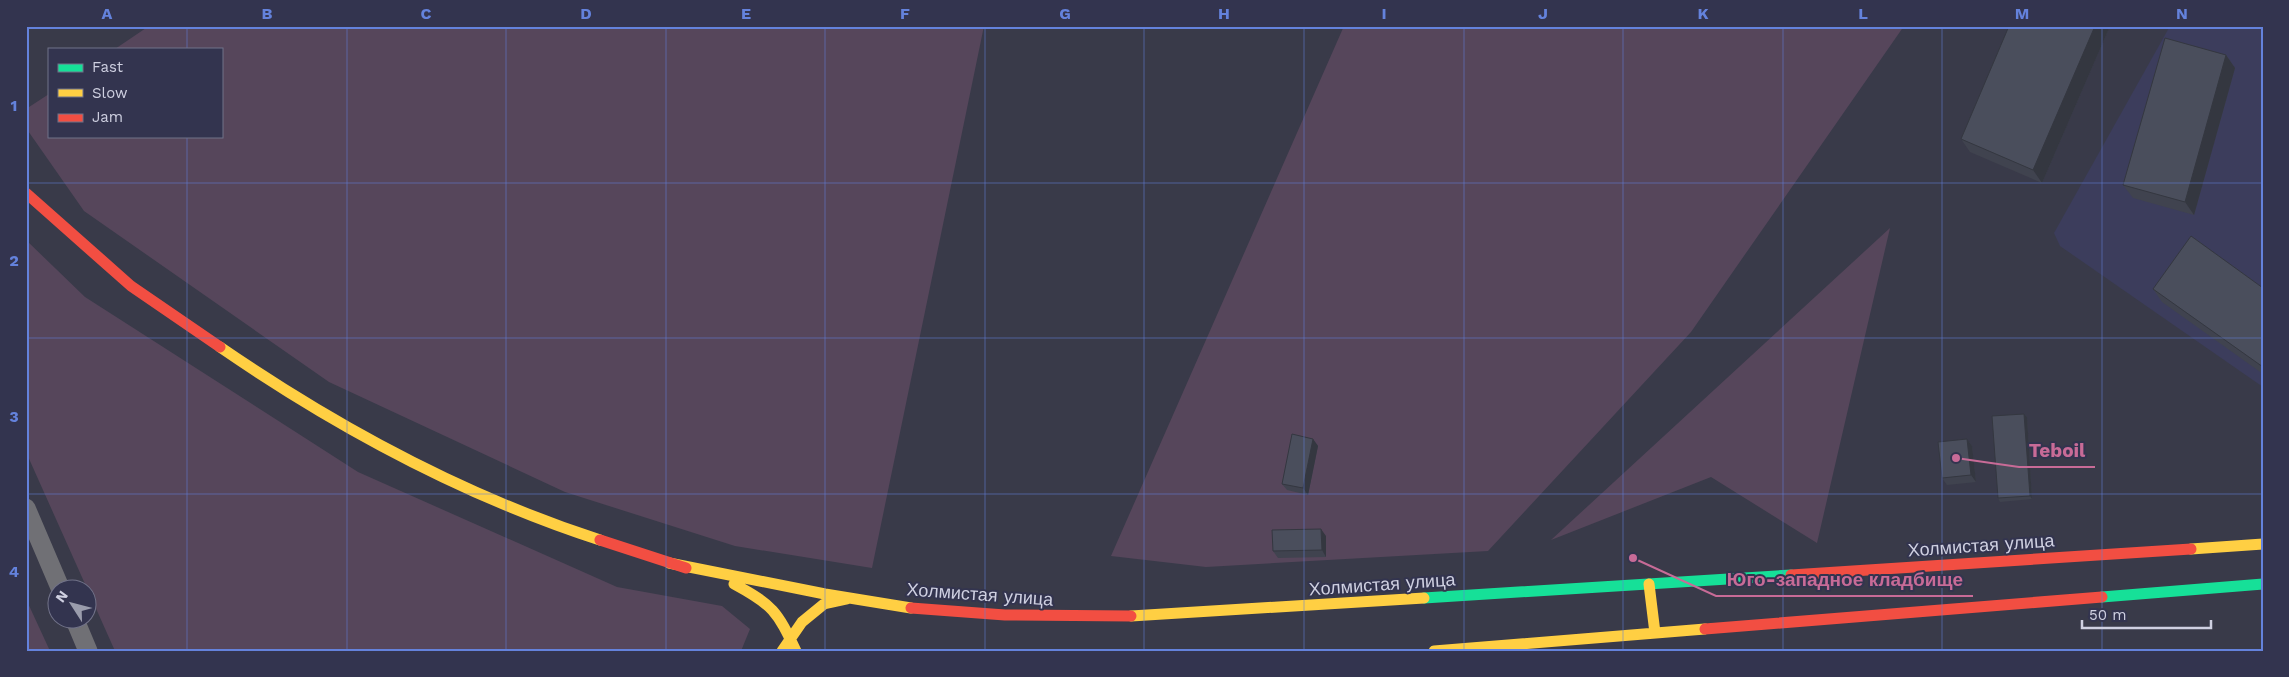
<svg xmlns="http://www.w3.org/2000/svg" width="2289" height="677" font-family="'Work Sans',sans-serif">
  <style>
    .built { fill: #3c3d5c }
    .green { fill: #56465b }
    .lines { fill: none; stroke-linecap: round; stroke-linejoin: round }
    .street { stroke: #707075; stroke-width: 19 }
    .fast { stroke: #16e098; stroke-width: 11 }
    .slow { stroke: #ffcf43; stroke-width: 11 }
    .jam { stroke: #f24e42; stroke-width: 11 }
    .rail { stroke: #75767e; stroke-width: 4; stroke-dasharray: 10 5; stroke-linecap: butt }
    .wall { fill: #40434f }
    .shaded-wall { fill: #343740 }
    .building { fill: #4a4e5c; stroke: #343740 }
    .grid { fill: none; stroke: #6482dc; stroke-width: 1; stroke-opacity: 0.55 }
    .labels { text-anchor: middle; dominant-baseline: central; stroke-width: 4; stroke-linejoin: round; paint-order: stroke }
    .street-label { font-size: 18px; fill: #cfd0e1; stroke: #33344f }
    .leader { fill: none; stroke: #c86b97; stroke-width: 2 }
    .callout-dot { fill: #c86b97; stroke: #33344f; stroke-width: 2 }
    .callout-label { font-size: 19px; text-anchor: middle; font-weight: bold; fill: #c86b97; stroke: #33344f; stroke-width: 4; stroke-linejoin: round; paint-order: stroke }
    .neatline { fill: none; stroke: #6482dc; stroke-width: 2 }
    .grid-label { font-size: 16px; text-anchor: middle; font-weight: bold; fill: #6482dc }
  </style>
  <rect width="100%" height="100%" fill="#393a49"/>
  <path class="built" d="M 2170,26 L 2263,26 L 2263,387 L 2060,246 L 2054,233 Z"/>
  <path class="green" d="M 149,26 L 984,26 L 872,568 L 735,546 L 565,492 L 329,382 L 84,211 L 26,128 L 26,109 L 49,94 L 49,136 L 221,136 L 221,49 L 115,49 Z
    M 1344,26 L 1904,26 L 1691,332 L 1488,551 L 1206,567 L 1111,556 Z
    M 1890,228 L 1817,543 L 1711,477 L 1551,540 Z
    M 26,240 L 85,297 L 358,472 L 617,587 L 722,606 L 750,629 L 741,651 L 115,651 L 26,452 Z
    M 26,599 L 50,651 L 26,651 Z"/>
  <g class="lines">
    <path class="street" d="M 26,508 L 61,590
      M 75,620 L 88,651"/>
    <path class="fast" d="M 2102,597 L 2263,584
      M 1424,598 L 1791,575"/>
    <path class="slow" d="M 220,347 C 338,428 464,496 600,540
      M 2191,549 L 2263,544
      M 669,563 L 825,594 L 911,608
      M 734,584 C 773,605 777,611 796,651
      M 1649,584 L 1655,633
      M 1131,616 L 1424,598
      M 782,651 L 802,622 L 824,604 L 847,599
      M 1434,651 L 1705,629"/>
    <path class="jam" d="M 26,193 L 131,286 L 220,347
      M 600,540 L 686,568
      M 1791,575 L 2191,549
      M 911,608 L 1005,615 L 1131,616
      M 1705,629 L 2102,597"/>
    <path class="rail" d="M 26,649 L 27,651"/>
  </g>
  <path class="wall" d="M 2009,26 L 2110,26 L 2042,183 L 1970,152 L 1961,139 Z
    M 2226,55 L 2235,68 L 2194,215 L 2133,198 L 2123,185 Z
    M 2263,288 L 2263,374 L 2162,302 L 2153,289 Z
    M 2024,414 L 2027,417 L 2032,499 L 2000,502 L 1998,498 Z
    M 1313,439 L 1318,446 L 1308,495 L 1287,490 L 1282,484 Z
    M 1967,439 L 1972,446 L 1976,482 L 1947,485 L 1942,478 Z
    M 1326,536 L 1326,557 L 1278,558 L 1273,551 Z"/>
  <path class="shaded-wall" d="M 2095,26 L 2110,26 L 2042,183 L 2033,170 Z
    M 2226,55 L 2235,68 L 2194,215 L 2185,202 Z
    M 2024,414 L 2027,417 L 2032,499 L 2030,496 Z
    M 1313,439 L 1318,446 L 1308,495 L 1303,488 Z
    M 1967,439 L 1972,446 L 1976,482 L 1971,475 Z
    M 1321,529 L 1326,536 L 1326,557 L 1322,550 Z"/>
  <path class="building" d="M 2009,26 L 2095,26 L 2033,170 L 1961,139 Z
    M 2165,38 L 2226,55 L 2185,202 L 2123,185 Z
    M 2191,236 L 2263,288 L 2263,367 L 2153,289 Z
    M 2024,414 L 2030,496 L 1998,498 L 1992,416 Z
    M 1292,434 L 1313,439 L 1303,488 L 1282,484 Z
    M 1967,439 L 1971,475 L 1942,478 L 1938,442 Z
    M 1321,529 L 1322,550 L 1273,551 L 1272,530 Z"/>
  <path class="grid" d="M 187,26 L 187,49M 347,26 L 347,651M 506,26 L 506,651M 666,26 L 666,651M 825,26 L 825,651M 985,26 L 985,651M 1144,26 L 1144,651M 1304,26 L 1304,651M 1464,26 L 1464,651M 1623,26 L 1623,651M 1783,26 L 1783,651M 1942,26 L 1942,651M 2102,26 L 2102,651M 187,136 L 187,651M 26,183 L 2263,183M 26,338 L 2263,338M 26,494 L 2263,494"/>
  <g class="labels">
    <g class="street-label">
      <text transform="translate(1981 545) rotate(-4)">Холмистая улица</text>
      <text transform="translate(1382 584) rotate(-4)">Холмистая улица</text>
      <text transform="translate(980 594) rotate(4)">Холмистая улица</text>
    </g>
  </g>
  <path class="leader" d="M1956 458L2019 467H2095M1633 558L1716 596H1973"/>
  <g class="callout-dot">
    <circle cx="1956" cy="458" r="5"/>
    <circle cx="1633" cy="558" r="5"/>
  </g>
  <g class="callout-label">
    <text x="2057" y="457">Teboil</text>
    <text x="1845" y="586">Юго-западное кладбище</text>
  </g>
  <rect width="2289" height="677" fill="none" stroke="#33344f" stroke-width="55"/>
  <rect x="48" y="48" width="175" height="90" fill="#33344f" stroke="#717289"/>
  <rect x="58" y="64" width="25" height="8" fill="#16e098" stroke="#717289"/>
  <text x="92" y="72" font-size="15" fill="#cfd0e1">Fast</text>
  <rect x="58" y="89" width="25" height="8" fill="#ffcf43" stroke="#717289"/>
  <text x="92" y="98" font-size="15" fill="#cfd0e1">Slow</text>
  <rect x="58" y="114" width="25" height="8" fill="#f24e42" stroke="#717289"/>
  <text x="92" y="122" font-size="15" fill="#cfd0e1">Jam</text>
  <g transform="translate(72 604) rotate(306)"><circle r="24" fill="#33344f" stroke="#717289"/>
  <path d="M0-4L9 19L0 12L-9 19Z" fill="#9a9cac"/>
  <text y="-8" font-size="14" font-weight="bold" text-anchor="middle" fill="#cfd0e1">N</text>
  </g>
  <path d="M2082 620v8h129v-8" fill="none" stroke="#cfd0e1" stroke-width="2.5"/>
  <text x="2089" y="620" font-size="15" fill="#cfd0e1" stroke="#33344f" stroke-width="4" paint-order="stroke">50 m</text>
  <rect x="28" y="28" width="2234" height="622" class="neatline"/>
  <g class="grid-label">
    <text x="107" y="19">A</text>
    <text x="267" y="19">B</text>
    <text x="426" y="19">C</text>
    <text x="586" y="19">D</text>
    <text x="746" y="19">E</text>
    <text x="905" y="19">F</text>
    <text x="1065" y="19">G</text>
    <text x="1224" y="19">H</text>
    <text x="1384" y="19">I</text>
    <text x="1543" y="19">J</text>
    <text x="1703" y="19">K</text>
    <text x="1863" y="19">L</text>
    <text x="2022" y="19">M</text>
    <text x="2182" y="19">N</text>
    <text x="14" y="111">1</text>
    <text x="14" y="266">2</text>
    <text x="14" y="422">3</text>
    <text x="14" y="577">4</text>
  </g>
</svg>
